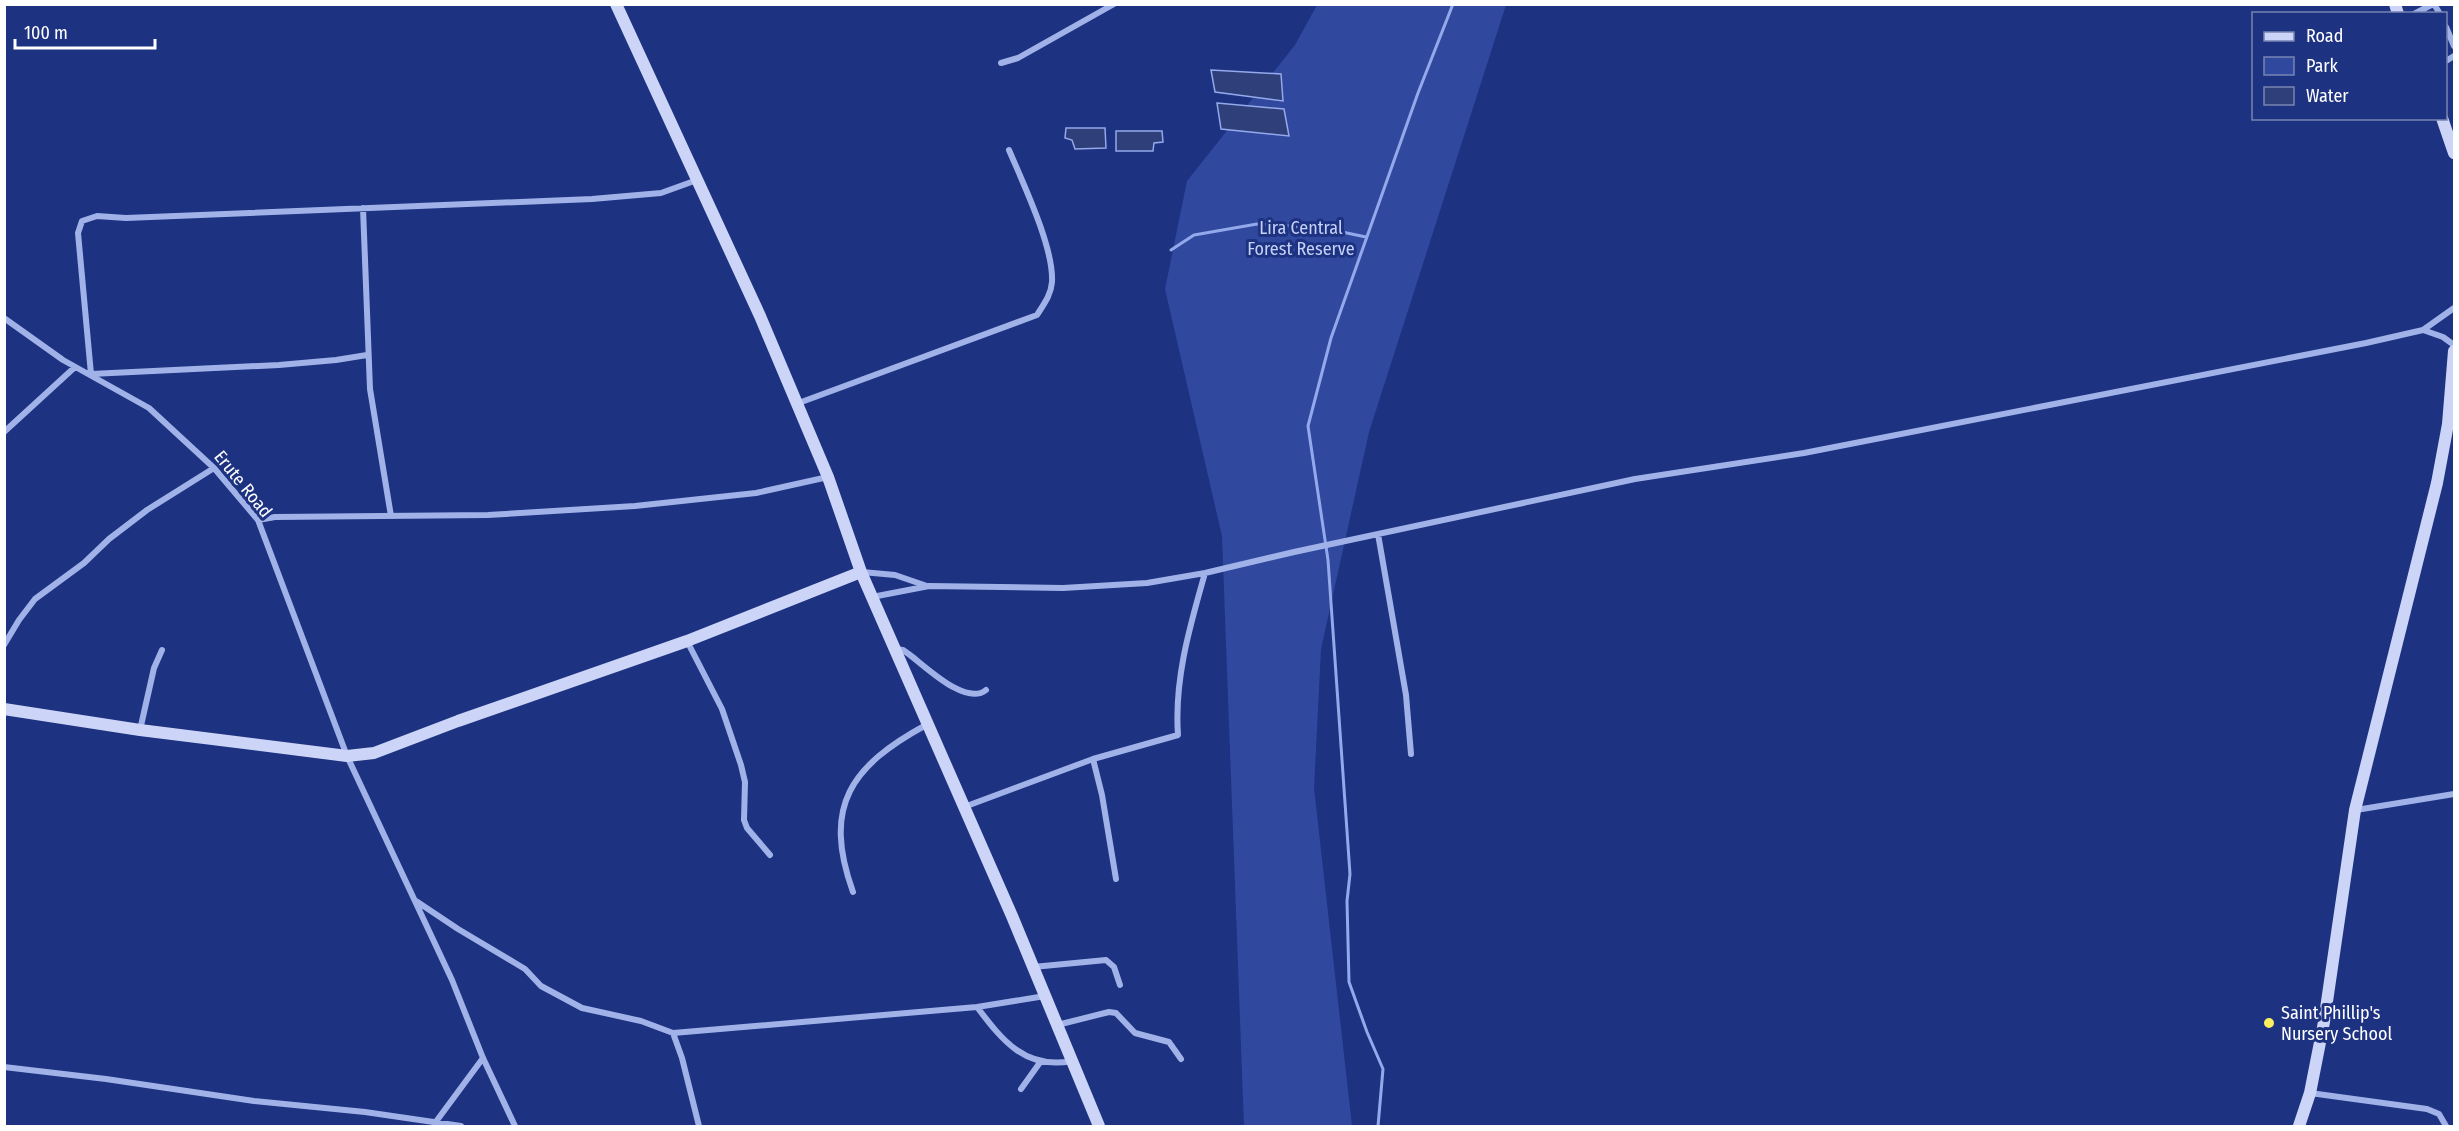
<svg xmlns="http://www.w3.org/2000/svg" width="2459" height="1131" font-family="'Fira Sans Condensed',sans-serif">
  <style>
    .green { fill: #30499f }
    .water { fill: #2f3f79; stroke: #94a9eb; stroke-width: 1.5 }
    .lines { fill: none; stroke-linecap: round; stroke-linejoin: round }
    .stream { stroke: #94a9eb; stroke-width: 3 }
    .street { stroke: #a1b2e9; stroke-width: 6 }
    .secondary { stroke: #ccd5f7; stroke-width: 12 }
    .poi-dot { fill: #f9ef5f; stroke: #1d3280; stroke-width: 2 }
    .labels { text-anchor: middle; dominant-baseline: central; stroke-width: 6; stroke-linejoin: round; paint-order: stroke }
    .park-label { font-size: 18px; fill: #c5d1f7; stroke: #1d3280 }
    .street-label { font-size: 18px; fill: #fff; stroke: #1d3280 }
    .poi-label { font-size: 18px; fill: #fff; stroke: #1d3280; text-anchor: start }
  </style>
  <rect width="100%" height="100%" fill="#1d3280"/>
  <path class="green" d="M 1317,5 L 1506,5 L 1369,432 L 1321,649 L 1314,788 L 1352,1126 L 1244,1126 L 1222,536 L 1165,289 L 1187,181 L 1295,45 Z"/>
  <path class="water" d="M 1211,70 L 1281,74 L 1283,101 L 1215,92 Z
    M 1217,103 L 1284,109 L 1289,136 L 1221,129 Z
    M 1066,128 L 1105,128 L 1106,148 L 1075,149 L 1072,140 L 1065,138 Z
    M 1116,131 L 1162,131 L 1163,142 L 1154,143 L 1153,151 L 1116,151 Z"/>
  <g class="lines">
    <path class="stream" d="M 1171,250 L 1194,235 L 1257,224 L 1323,228 L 1366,237
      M 1378,1126 L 1383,1069 L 1367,1032 L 1349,982 L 1347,901 L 1350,874 L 1328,560 L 1308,426 L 1331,338 L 1418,93 L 1453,4"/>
    <path class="street" d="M 2434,4 L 2440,14
      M 2414,14 L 2433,4
      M 2446,27 L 2454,46
      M 2446,61 L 2454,56
      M 1001,63 L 1018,58 L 1114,4
      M 363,208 L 370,389 L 391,516
      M 4,318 L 63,360 L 149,408 L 214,468 L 258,520 L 347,756 L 452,980 L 483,1058 L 515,1126
      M 2423,330 L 2443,337 L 2454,345
      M 367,355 L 336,360 L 279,365 L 91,374 L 78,233 L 82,221 L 97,216 L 126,218 L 592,199 L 661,193 L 697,180
      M 796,404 L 1037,315 C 1044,304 1051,295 1052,282 C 1054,248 1023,183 1009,150
      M 4,432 L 75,367
      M 258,520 L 275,517 L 488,515 L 635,506 L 756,493 L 828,477
      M 1378,534 L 1406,695 L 1411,754
      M 862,572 L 895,575 L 927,586
      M 872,597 L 929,586 L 1063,588 L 1147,583 L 1205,573 L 1294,552 L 1635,479 L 1804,453 L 2366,343 L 2423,330 L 2454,308
      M 687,641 L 722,709 L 741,765 L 745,782 L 744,820 L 747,828 L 770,855
      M 4,645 L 19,620 L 35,599 L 84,563 L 109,539 L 147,510 L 214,468
      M 894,649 L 903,650 L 910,655 C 927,668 966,706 986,690
      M 140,730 L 154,668 L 162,650
      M 1093,759 L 1102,795 L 1116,879
      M 964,807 L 1093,759 L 1178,735 C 1174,679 1190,626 1205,573
      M 2356,810 L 2454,794
      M 853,892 C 822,806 851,766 926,725
      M 416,901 L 458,929 L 525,969 L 541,986 L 582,1008 L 641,1021 L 673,1033 L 682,1058 L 699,1126
      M 1033,967 L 1106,960 L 1114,967 L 1120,985
      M 977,1007 L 1045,996
      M 1057,1025 L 1109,1012 L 1116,1013 L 1135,1033 L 1169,1042 L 1181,1059
      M 673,1033 L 977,1007 C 1002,1040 1025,1070 1072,1061
      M 4,1067 L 106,1079 L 254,1101 L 365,1112 L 461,1126
      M 1021,1089 L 1041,1061
      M 2310,1093 L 2427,1109 L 2439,1114 L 2446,1126
      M 435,1123 L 483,1058"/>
    <path class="secondary" d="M 616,4 L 760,316 L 828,477 L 861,572 L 1012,916 L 1099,1126
      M 2395,4 L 2398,14
      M 2442,118 L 2454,153
      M 4,709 L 140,730 L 347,756 L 374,753 L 458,721 L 687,641 L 861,572
      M 2299,1126 L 2310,1093 L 2324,1022 L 2355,810 L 2437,483 L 2448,424 L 2454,351"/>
  </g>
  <circle class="poi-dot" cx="2269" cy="1023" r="6"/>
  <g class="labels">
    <g class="park-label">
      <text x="1301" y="228">Lira Central<tspan x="1301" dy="21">Forest Reserve</tspan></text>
    </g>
    <g class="street-label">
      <text transform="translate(243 484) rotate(51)">Erute Road</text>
    </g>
    <g class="poi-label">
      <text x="2281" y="1013">Saint Phillip's<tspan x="2281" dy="21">Nursery School</tspan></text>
    </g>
  </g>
  <rect width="2459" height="1131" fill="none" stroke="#ffffff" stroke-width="12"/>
  <rect x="2252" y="12" width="195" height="108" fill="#1d3280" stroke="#7784b3" stroke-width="1.5"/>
  <rect x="2264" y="32" width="30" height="9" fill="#ccd5f7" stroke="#7784b3" stroke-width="1.5"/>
  <text x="2306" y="42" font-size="18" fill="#ffffff">Road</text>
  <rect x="2264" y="57" width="30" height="18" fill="#30499f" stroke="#7784b3" stroke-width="1.5"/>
  <text x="2306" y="72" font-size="18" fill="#ffffff">Park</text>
  <rect x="2264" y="87" width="30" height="18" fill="#2f3f79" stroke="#7784b3" stroke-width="1.5"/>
  <text x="2306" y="102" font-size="18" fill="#ffffff">Water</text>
  <path d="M15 39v9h140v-9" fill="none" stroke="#ffffff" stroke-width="3"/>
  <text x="24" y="39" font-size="18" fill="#ffffff" stroke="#1d3280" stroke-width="4.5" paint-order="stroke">100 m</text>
</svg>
